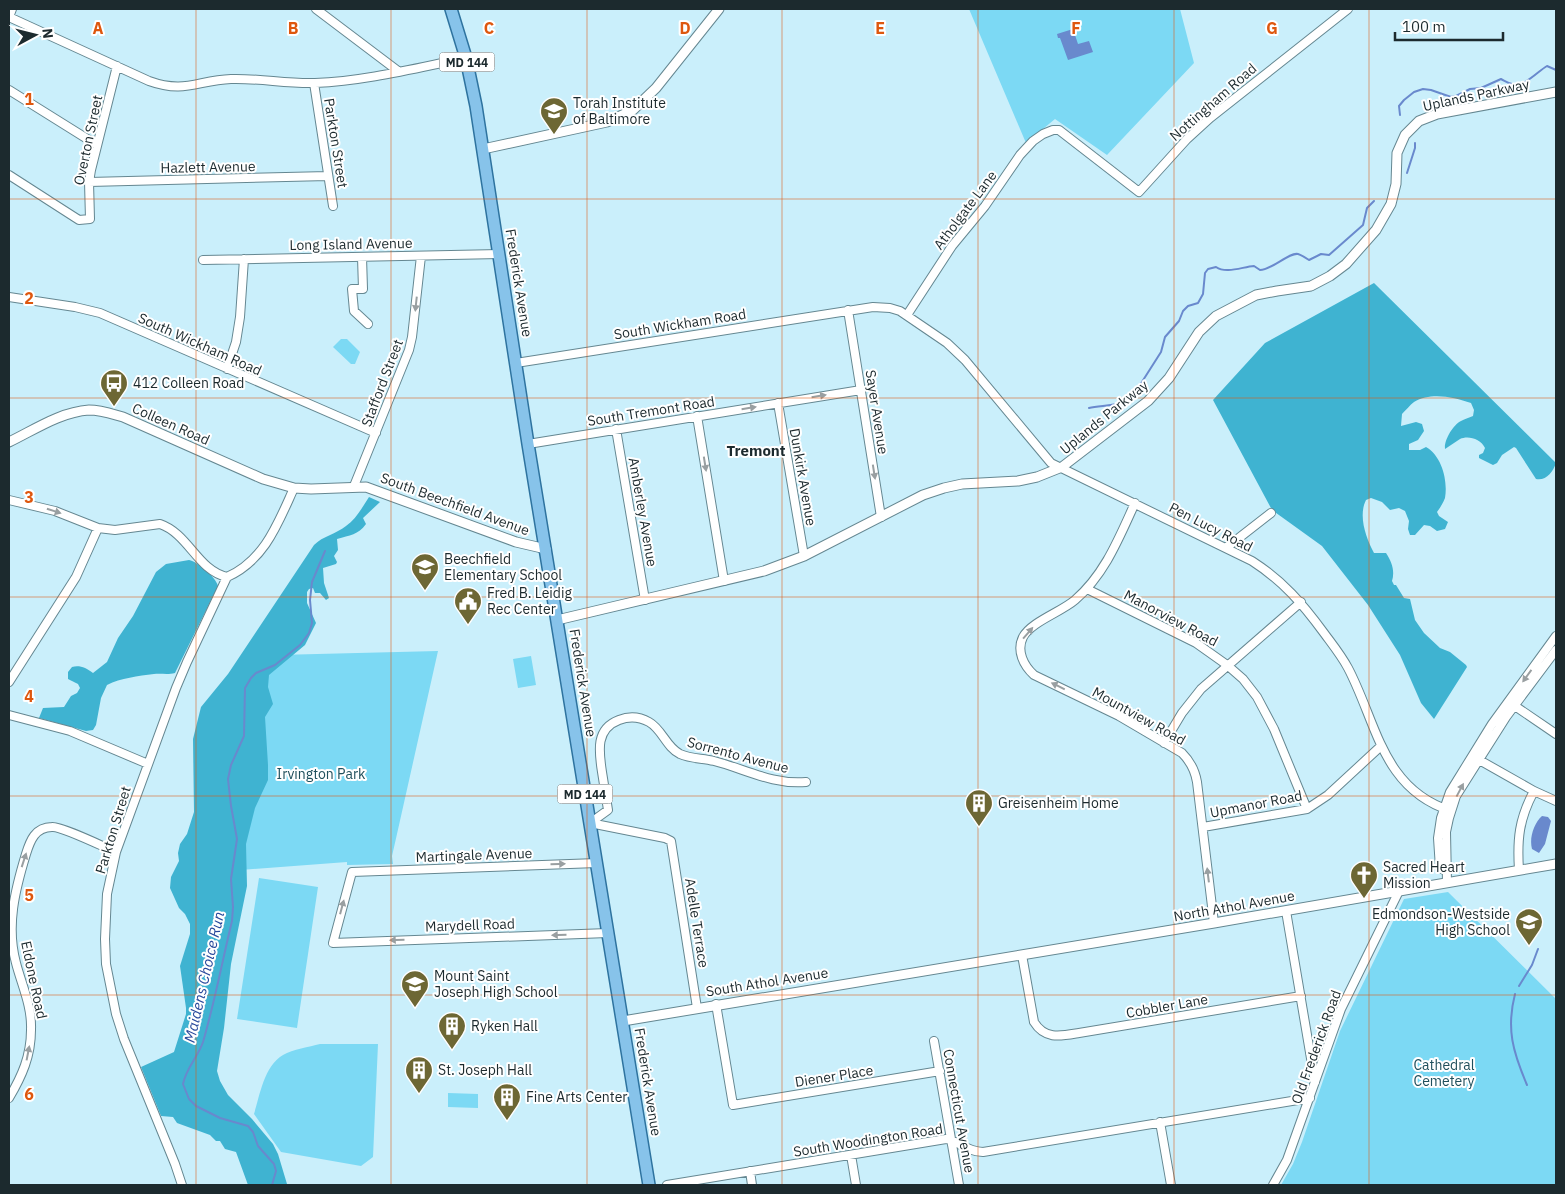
<svg xmlns="http://www.w3.org/2000/svg" width="1565" height="1194" font-family="'IBM Plex Sans',sans-serif">
  <style>
    .green { fill: #7cd9f4 }
    .forest { fill: #3fb3d1 }
    .water { fill: #6989cd }
    .lines { fill: none; stroke-linecap: round; stroke-linejoin: round }
    .stream { stroke: #6989cd; stroke-width: 2 }
    .minor-casing { stroke: #658791; stroke-width: 10 }
    .tertiary-casing { stroke: #658791; stroke-width: 11 }
    .primary-casing { stroke: #2e739f; stroke-width: 14 }
    .minor { stroke: #fff; stroke-width: 8 }
    .tertiary { stroke: #fff; stroke-width: 9 }
    .primary { stroke: #87c3ea; stroke-width: 11 }
    .oneway { fill: #999fa1 }
    .grid { fill: none; stroke: #de570e; stroke-width: 1; stroke-opacity: 0.55 }
    .labels { text-anchor: middle; dominant-baseline: central; stroke-width: 4; stroke-linejoin: round; paint-order: stroke }
    .shield { fill: #fff; stroke: #606a6d; stroke-width: 1 }
    .shield-label { font-size: 12px; font-weight: bold; fill: #1c2a2e }
    .street-label { font-size: 14px; fill: #1c2a2e; stroke: #fff }
    .poi-label { font-size: 14px; fill: #1c2a2e; stroke: #fff; text-anchor: start }
    .park-label { font-size: 14px; fill: #20505d; stroke: #fff }
    .neighbourhood-label { font-size: 15px; font-weight: bold; fill: #1c2a2e; stroke: #fff }
    .water-label { font-size: 15px; font-style: italic; fill: #294a9c; stroke: #fff }
    .grid-label { font-size: 16px; text-anchor: middle; font-weight: bold; fill: #de570e; stroke: #fff; stroke-width: 4; stroke-linejoin: round; paint-order: stroke }
  </style>
  <rect width="100%" height="100%" fill="#caeffb"/>
  <path class="green" d="M 969,9 L 1180,9 L 1194,63 L 1107,155 L 1055,119 L 1026,143 Z
    M 341,339 L 347,339 L 360,352 L 355,364 L 351,364 L 333,347 Z
    M 438,651 L 397,834 L 392,856 L 393,864 L 347,865 L 347,862 L 241,870 L 254,700 L 277,655 Z
    M 531,656 L 536,685 L 518,688 L 513,659 Z
    M 259,878 L 318,887 L 297,1028 L 237,1019 Z
    M 1448,892 L 1556,999 L 1556,1185 L 1281,1185 L 1293,1164 L 1302,1142 L 1340,1031 L 1404,899 Z
    M 320,1044 L 378,1044 L 373,1157 L 361,1166 L 281,1152 L 254,1114 C 260,1095 264,1066 283,1055 C 293,1049 309,1047 320,1044 Z
    M 448,1093 L 478,1094 L 478,1108 L 448,1107 Z"/>
  <path class="forest" d="M 1374,283 L 1556,463 C 1553,472 1546,481 1536,479 L 1516,448 L 1514,447 L 1502,455 L 1497,463 L 1493,465 L 1479,458 L 1479,455 L 1483,453 L 1485,448 C 1481,439 1468,435 1460,439 C 1455,442 1450,446 1445,449 C 1444,440 1453,425 1461,421 C 1464,419 1469,418 1473,416 L 1474,410 L 1471,403 C 1453,397 1431,392 1414,402 C 1410,405 1406,410 1402,414 L 1401,426 L 1416,422 L 1422,424 L 1424,431 L 1418,440 L 1409,444 L 1409,450 L 1420,450 L 1426,447 C 1442,456 1448,481 1445,498 C 1443,503 1440,508 1437,512 L 1439,516 L 1448,522 L 1445,529 L 1437,531 L 1430,526 L 1424,525 L 1415,535 L 1410,535 L 1408,529 L 1409,521 L 1405,511 L 1399,508 L 1390,510 L 1382,502 L 1371,498 L 1366,500 C 1358,516 1366,538 1374,553 L 1386,553 C 1392,562 1395,571 1392,581 L 1394,585 L 1396,585 L 1404,598 L 1410,599 L 1415,620 L 1424,633 L 1440,648 L 1450,652 L 1466,665 L 1467,667 L 1434,719 L 1421,703 L 1400,655 L 1368,605 L 1322,546 L 1272,510 L 1213,400 L 1265,343 Z
    M 369,497 L 380,502 L 363,518 L 366,524 C 358,535 350,535 337,539 L 338,550 L 334,556 L 337,562 L 336,564 L 323,568 L 324,583 L 329,598 L 326,600 L 320,593 L 315,593 L 313,588 L 309,589 L 307,592 L 307,603 L 316,623 L 305,645 L 269,675 L 268,687 L 273,704 L 265,717 L 268,765 L 268,780 L 255,808 L 246,844 L 247,886 L 231,964 L 224,1028 L 217,1071 L 220,1081 L 228,1095 L 252,1119 L 273,1144 L 278,1154 L 287,1184 L 287,1185 L 248,1185 L 236,1152 L 225,1149 L 220,1141 L 216,1141 L 210,1135 L 177,1123 L 173,1117 L 161,1116 L 141,1067 L 174,1052 L 186,1014 L 186,1008 L 180,966 L 190,934 L 190,924 L 185,914 L 179,908 L 170,888 L 171,877 L 179,861 L 178,853 L 180,844 L 187,834 L 194,812 L 193,739 L 201,707 L 228,674 L 314,545 C 323,536 336,534 346,526 C 356,519 362,508 369,497 Z
    M 189,560 C 198,562 216,577 218,586 L 175,673 C 167,675 161,673 154,674 C 138,676 121,678 107,685 L 101,698 L 96,725 L 93,730 L 86,731 L 39,718 L 43,708 L 64,707 L 71,696 L 77,693 L 80,688 L 78,684 L 68,679 L 68,672 L 72,667 C 80,665 86,668 93,673 L 107,662 L 118,638 L 133,616 L 156,572 L 166,564 Z"/>
  <path class="water" d="M 1073,29 L 1078,44 L 1089,41 L 1093,52 L 1068,60 L 1060,38 L 1058,38 L 1057,34 Z
    M 1542,816 L 1548,817 L 1551,821 L 1545,844 L 1539,853 L 1532,849 C 1529,838 1534,823 1542,816 Z"/>
  <g class="lines">
    <path class="stream" d="M 1400,115 L 1399,106 L 1404,100 L 1414,92 L 1423,89 L 1431,90 L 1451,97 L 1456,96 L 1470,89 L 1481,88 L 1501,79 C 1505,81 1508,83 1512,84 C 1524,88 1538,71 1547,66 L 1556,70
      M 1407,173 L 1415,148 L 1415,143
      M 1089,408 C 1106,404 1136,408 1140,385 L 1161,352 L 1165,337 L 1179,321 L 1183,311 L 1188,306 L 1198,303 L 1203,294 L 1205,273 L 1208,269 L 1216,267 C 1226,274 1242,267 1254,266 L 1260,270 C 1272,270 1289,252 1298,254 C 1301,255 1306,258 1309,260 L 1321,254 L 1329,255 L 1363,225 L 1367,208 L 1374,201
      M 1519,986 L 1532,965 L 1538,949
      M 1515,994 C 1506,1029 1513,1052 1527,1085
      M 272,1185 L 276,1171 L 274,1164 L 258,1146 L 253,1132 L 248,1126 L 220,1118 L 196,1106 L 189,1099 L 183,1084 C 186,1068 198,1057 203,1042 C 215,1001 222,962 232,921 L 233,907 L 231,879 L 237,839 L 231,806 L 228,779 L 231,765 L 244,736 L 245,688 L 251,678 L 256,673 L 275,665 L 300,645 L 309,633 L 312,623 L 310,600 L 312,582 L 325,551"/>
    <g class="minor-casing">
      <path id="minor" d="M 316,9 L 398,71
        M 9,17 L 149,81 C 185,94 198,80 231,79 C 259,78 287,84 315,83 C 366,81 416,68 466,58
        M 9,17 L 12,9
        M 314,83 L 333,206
        M 9,90 L 97,145
        M 9,175 L 79,220 L 90,219 L 89,182 L 91,170 L 117,66
        M 89,182 L 328,176
        M 362,257 L 363,289 L 352,289 L 354,311 L 368,324
        M 203,260 L 500,254
        M 9,297 L 75,307 L 100,313 L 376,433
        M 848,310 L 881,517
        M 907,315 L 952,246 L 985,206 L 1020,155 L 1033,141 L 1043,134 L 1053,130 L 1059,130 L 1139,192 L 1187,139 L 1210,118 L 1348,9
        M 516,363 L 873,307 L 890,308 L 900,311 L 947,343 L 965,360 L 1051,463 L 1252,561 C 1283,581 1302,603 1324,633 C 1332,644 1341,655 1348,668 C 1377,723 1382,789 1451,811
        M 227,369 L 236,342 L 240,317 L 244,259
        M 778,403 L 804,556
        M 697,416 L 724,581
        M 616,429 L 645,600
        M 528,444 L 861,390
        M 354,486 L 409,350 L 412,337 L 421,256
        M 9,500 L 55,511 L 98,528 L 115,530 L 160,524 C 189,534 197,570 227,577 C 265,560 278,523 294,488
        M 1135,503 C 1119,538 1105,574 1075,600 C 1061,612 1031,622 1023,637 C 1016,651 1024,666 1034,675 L 1119,716 L 1182,753 C 1191,762 1195,770 1197,782 L 1214,923
        M 1226,548 L 1271,513
        M 1087,589 L 1196,643 L 1227,665 L 1243,679 L 1257,697 L 1274,729 L 1307,809
        M 9,682 L 76,577 L 98,528
        M 1512,704 L 1556,734
        M 9,715 L 70,731 L 148,764
        M 1164,743 L 1182,713 L 1201,689 L 1301,602
        M 1474,757 L 1534,791 L 1556,801
        M 590,823 L 608,810 C 606,797 604,785 602,772 C 599,752 595,729 619,720 C 629,716 640,717 649,722 C 662,729 666,747 680,754 C 691,759 703,758 714,761 C 745,769 773,785 806,782
        M 590,823 L 665,838 L 671,841 L 697,1008
        M 1203,827 L 1307,809 L 1328,795 L 1381,746
        M 597,863 L 352,872 L 333,943 L 608,933
        M 1519,870 C 1517,839 1519,819 1534,791
        M 1446,871 L 1440,868 L 1438,838 L 1441,818 L 1450,792 L 1492,724 L 1556,636
        M 1447,882 L 1446,832 L 1449,818 L 1456,796 L 1506,717 L 1556,650
        M 1286,911 L 1315,1082
        M 1022,955 L 1034,1022 C 1045,1040 1061,1036 1079,1033 L 1301,996
        M 716,1004 L 733,1105 L 940,1071
        M 934,1041 L 959,1185
        M 9,1098 C 22,1076 31,1056 31,1030 C 32,1006 22,986 16,963 C 6,926 15,890 26,854 C 30,841 35,827 52,827 C 61,826 104,847 116,852
        M 1160,1122 L 1171,1185
        M 851,1155 L 856,1185
        M 750,1171 L 752,1185
        M 182,1185 L 175,1164 L 124,1039 L 116,1014 L 106,964 L 105,939 L 107,894 L 116,852 L 176,688 L 187,662 L 227,577
        M 667,1185 L 946,1139 C 960,1141 964,1151 983,1152 L 1310,1098
        M 1273,1185 L 1287,1160 L 1341,1009 L 1399,891"/>
    </g>
    <g class="tertiary-casing">
      <path id="tertiary" d="M 483,149 L 607,122 L 633,110 L 656,88 L 719,9
        M 9,442 C 34,430 60,412 89,410 C 101,410 112,414 123,417 L 263,479 L 294,488 L 311,489 L 366,487 L 516,542 L 546,549
        M 557,620 L 764,571 L 804,556 L 923,495 L 944,488 L 962,484 L 1018,481 L 1037,477 L 1062,467 L 1148,401 L 1169,378 L 1199,332 L 1216,316 L 1256,295 L 1277,291 L 1311,286 L 1330,276 L 1346,264 L 1376,230 L 1391,204 L 1396,184 L 1397,153 L 1405,135 L 1419,121 L 1437,114 L 1556,92
        M 623,1021 L 1214,923 L 1556,864"/>
    </g>
    <g class="primary-casing">
      <path id="primary" d="M 451,9 L 466,58 L 476,106 L 528,444 L 649,1185"/>
    </g>
    <use href="#minor" class="minor"/>
    <use href="#tertiary" class="tertiary"/>
    <use href="#primary" class="primary"/>
  </g>
  <defs><path id="oneway-solid" d="M-6-.8H1V-3.2L6.5 0L1 3.2V.8H-6Z" transform="scale(1.25)"/></defs>
  <g class="oneway">
    <use href="#oneway-solid" transform="translate(416 304) rotate(96)"/>
    <use href="#oneway-solid" transform="translate(819 396) rotate(-9)"/>
    <use href="#oneway-solid" transform="translate(749 408) rotate(-9)"/>
    <use href="#oneway-solid" transform="translate(705 464) rotate(81)"/>
    <use href="#oneway-solid" transform="translate(874 472) rotate(81)"/>
    <use href="#oneway-solid" transform="translate(54 511) rotate(18)"/>
    <use href="#oneway-solid" transform="translate(1028 633) rotate(-49)"/>
    <use href="#oneway-solid" transform="translate(1527 676) rotate(126)"/>
    <use href="#oneway-solid" transform="translate(1058 686) rotate(-154)"/>
    <use href="#oneway-solid" transform="translate(1460 790) rotate(-62)"/>
    <use href="#oneway-solid" transform="translate(24 860) rotate(-72)"/>
    <use href="#oneway-solid" transform="translate(558 864) rotate(-2)"/>
    <use href="#oneway-solid" transform="translate(1208 875) rotate(-97)"/>
    <use href="#oneway-solid" transform="translate(342 907) rotate(-75)"/>
    <use href="#oneway-solid" transform="translate(559 935) rotate(178)"/>
    <use href="#oneway-solid" transform="translate(397 940) rotate(178)"/>
    <use href="#oneway-solid" transform="translate(28 1053) rotate(-79)"/>
  </g>
  <path class="grid" d="M 196,9 L 196,1185M 391,9 L 391,1185M 587,9 L 587,1185M 782,9 L 782,1185M 978,9 L 978,1185M 1174,9 L 1174,1185M 1369,9 L 1369,1185M 9,199 L 1556,199M 9,398 L 1556,398M 9,597 L 1556,597M 9,796 L 1556,796M 9,995 L 1556,995"/>
  <defs>
    <g id="school-pin" transform="scale(1.4375)"><path d="M0 17L-7.5 6A9.5 9.5 0 1 1 7.5 6Z" fill="#6d6734" stroke="#fff"/><path d="M0-5L7-2L0 1L-7-2ZM-4 1L0 2.5L4 1V4Q0 6-4 4Z" fill="#fff"/></g>
    <g id="bus-pin" transform="scale(1.4375)"><path d="M0 17L-7.5 6A9.5 9.5 0 1 1 7.5 6Z" fill="#6d6734" stroke="#fff"/><path d="M-5-6H5V4H4V6H2V4H-2V6H-4V4H-5ZM-3.5-4V0h7V-4ZM-3.5 1.2v1.5H-2V1.2ZM2 1.2v1.5H3.5V1.2Z" fill="#fff"/></g>
    <g id="civic-pin" transform="scale(1.4375)"><path d="M0 17L-7.5 6A9.5 9.5 0 1 1 7.5 6Z" fill="#6d6734" stroke="#fff"/><path d="M-.6-6.5H3V-4.5H.6V-3L4-1V1h2V6H-6V1h2V-1L-.6-3ZM-1.2 2.5V6h2.4V2.5Z" fill="#fff"/></g>
    <g id="building-pin" transform="scale(1.4375)"><path d="M0 17L-7.5 6A9.5 9.5 0 1 1 7.5 6Z" fill="#6d6734" stroke="#fff"/><path d="M-4-6H4V6H1V3H-1V6H-4ZM-2.5-4.3h1.7v1.8h-1.7ZM.8-4.3h1.7v1.8H.8ZM-2.5-1h1.7V.8h-1.7ZM.8-1h1.7V.8H.8Z" fill="#fff"/></g>
    <g id="church-pin" transform="scale(1.4375)"><path d="M0 17L-7.5 6A9.5 9.5 0 1 1 7.5 6Z" fill="#6d6734" stroke="#fff"/><path d="M-1.2-6h2.4v3.5h3.3v2.4h-3.3V6h-2.4V-.1h-3.3v-2.4h3.3Z" fill="#fff"/></g>
  </defs>
  <g fill-rule="evenodd">
    <use href="#school-pin" x="554" y="111"/>
    <use href="#bus-pin" x="114" y="383"/>
    <use href="#school-pin" x="425" y="567"/>
    <use href="#civic-pin" x="468" y="601"/>
    <use href="#building-pin" x="979" y="803"/>
    <use href="#church-pin" x="1364" y="875"/>
    <use href="#school-pin" x="1529" y="922"/>
    <use href="#school-pin" x="415" y="984"/>
    <use href="#building-pin" x="452" y="1026"/>
    <use href="#building-pin" x="419" y="1070"/>
    <use href="#building-pin" x="507" y="1097"/>
  </g>
  <g class="labels">
    <g class="shield">
      <rect x="439.5" y="52.5" width="55" height="19" rx="4"/>
      <rect x="557.5" y="784.5" width="55" height="19" rx="4"/>
    </g>
    <g class="shield-label">
      <text x="467" y="62">MD 144</text>
      <text x="585" y="794">MD 144</text>
    </g>
    <g class="street-label">
      <text transform="translate(1476 95) rotate(-12)">Uplands Parkway</text>
      <text transform="translate(1213 102) rotate(-41)">Nottingham Road</text>
      <text transform="translate(88 140) rotate(-78)">Overton Street</text>
      <text transform="translate(336 143) rotate(81)">Parkton Street</text>
      <text transform="translate(208 167) rotate(-1)">Hazlett Avenue</text>
      <text transform="translate(965 210) rotate(-53)">Atholgate Lane</text>
      <text transform="translate(351 244) rotate(-1)">Long Island Avenue</text>
      <text transform="translate(519 283) rotate(81)">Frederick Avenue</text>
      <text transform="translate(680 324) rotate(-9)">South Wickham Road</text>
      <text transform="translate(200 344) rotate(24)">South Wickham Road</text>
      <text transform="translate(382 383) rotate(-69)">Stafford Street</text>
      <text transform="translate(651 411) rotate(-9)">South Tremont Road</text>
      <text transform="translate(877 412) rotate(81)">Sayer Avenue</text>
      <text transform="translate(1104 417) rotate(-39)">Uplands Parkway</text>
      <text transform="translate(171 424) rotate(24)">Colleen Road</text>
      <text transform="translate(803 477) rotate(80)">Dunkirk Avenue</text>
      <text transform="translate(455 504) rotate(20)">South Beechfield Avenue</text>
      <text transform="translate(643 512) rotate(80)">Amberley Avenue</text>
      <text transform="translate(1211 527) rotate(27)">Pen Lucy Road</text>
      <text transform="translate(1171 618) rotate(28)">Manorview Road</text>
      <text transform="translate(583 683) rotate(81)">Frederick Avenue</text>
      <text transform="translate(1139 716) rotate(29)">Mountview Road</text>
      <text transform="translate(738 755) rotate(15)">Sorrento Avenue</text>
      <text transform="translate(1256 804) rotate(-11)">Upmanor Road</text>
      <text transform="translate(113 830) rotate(-73)">Parkton Street</text>
      <text transform="translate(474 855) rotate(-2)">Martingale Avenue</text>
      <text transform="translate(1234 906) rotate(-10)">North Athol Avenue</text>
      <text transform="translate(697 923) rotate(81)">Adelle Terrace</text>
      <text transform="translate(470 925) rotate(-2)">Marydell Road</text>
      <text transform="translate(34 980) rotate(78)">Eldone Road</text>
      <text transform="translate(767 982) rotate(-9)">South Athol Avenue</text>
      <text transform="translate(1167 1006) rotate(-10)">Cobbler Lane</text>
      <text transform="translate(1316 1047) rotate(-70)">Old Frederick Road</text>
      <text transform="translate(834 1076) rotate(-9)">Diener Place</text>
      <text transform="translate(648 1082) rotate(81)">Frederick Avenue</text>
      <text transform="translate(959 1111) rotate(80)">Connecticut Avenue</text>
      <text transform="translate(868 1140) rotate(-9)">South Woodington Road</text>
    </g>
    <g class="poi-label">
      <text x="573" y="103">Torah Institute<tspan x="573" dy="16">of Baltimore</tspan></text>
      <text x="133" y="383">412 Colleen Road</text>
      <text x="444" y="559">Beechfield<tspan x="444" dy="16">Elementary School</tspan></text>
      <text x="487" y="593">Fred B. Leidig<tspan x="487" dy="16">Rec Center</tspan></text>
      <text x="998" y="803">Greisenheim Home</text>
      <text x="1383" y="867">Sacred Heart<tspan x="1383" dy="16">Mission</tspan></text>
      <text x="1510" y="914" text-anchor="end">Edmondson-Westside<tspan x="1510" dy="16">High School</tspan></text>
      <text x="434" y="976">Mount Saint<tspan x="434" dy="16">Joseph High School</tspan></text>
      <text x="471" y="1026">Ryken Hall</text>
      <text x="438" y="1070">St. Joseph Hall</text>
      <text x="526" y="1097">Fine Arts Center</text>
    </g>
    <g class="park-label">
      <text x="321" y="774">Irvington Park</text>
      <text x="1444" y="1065">Cathedral<tspan x="1444" dy="16">Cemetery</tspan></text>
    </g>
    <g class="neighbourhood-label">
      <text x="756" y="450">Tremont</text>
    </g>
    <g class="water-label">
      <text transform="translate(204 977) rotate(-77)">Maidens Choice Run</text>
    </g>
  </g>
  <g class="grid-label">
    <text x="98" y="34">A</text>
    <text x="293" y="34">B</text>
    <text x="489" y="34">C</text>
    <text x="685" y="34">D</text>
    <text x="880" y="34">E</text>
    <text x="1076" y="34">F</text>
    <text x="1272" y="34">G</text>
    <text x="29" y="105">1</text>
    <text x="29" y="304">2</text>
    <text x="29" y="503">3</text>
    <text x="29" y="702">4</text>
    <text x="29" y="901">5</text>
    <text x="29" y="1100">6</text>
  </g>
  <rect width="1565" height="1194" fill="none" stroke="#1c2a2e" stroke-width="20"/>
  <g transform="translate(35 35) rotate(83)" stroke="#ffffff" stroke-width="4" paint-order="stroke">
  <path d="M0-4L9 19L0 12L-9 19Z" fill="#1c2a2e"/>
  <text y="-8" font-size="14" font-weight="bold" text-anchor="middle" fill="#1c2a2e">N</text>
  </g>
  <path d="M1395 32v8h108v-8" fill="none" stroke="#1c2a2e" stroke-width="2.5"/>
  <text x="1402" y="32" font-size="15" fill="#1c2a2e" stroke="#ffffff" stroke-width="4" paint-order="stroke">100 m</text>
</svg>
